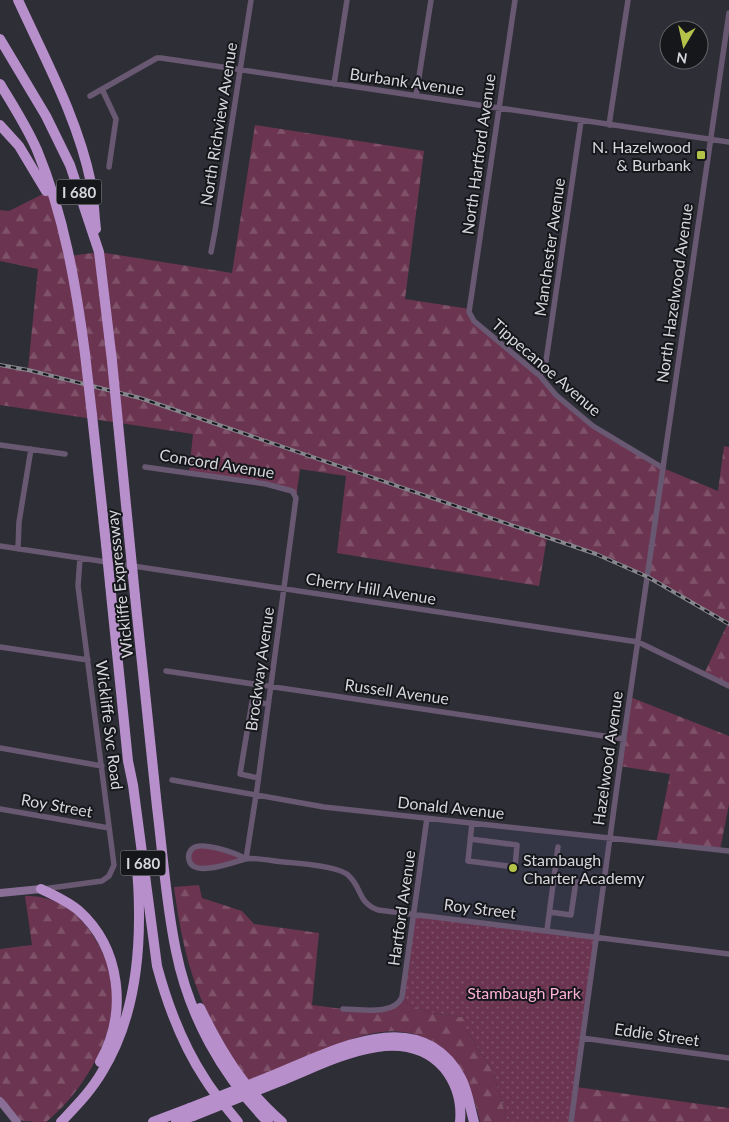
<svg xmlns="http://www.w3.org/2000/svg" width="729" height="1122" font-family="Lato,sans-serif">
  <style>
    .built { fill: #353645 }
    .grass { fill: #6b3552 }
    .forest { fill: url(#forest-firs) }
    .park { fill: url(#park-dots) }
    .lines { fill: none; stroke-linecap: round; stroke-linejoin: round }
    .street { stroke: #695871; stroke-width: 5.5 }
    .secondary { stroke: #896f95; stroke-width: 8 }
    .highway { stroke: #b78fca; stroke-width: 10 }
    .rail-casing { stroke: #86868d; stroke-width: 4 }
    .rail { stroke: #16171b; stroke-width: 2; stroke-dasharray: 5.5; stroke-linecap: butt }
    .highway-bridge { stroke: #b78fca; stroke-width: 10 }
    .poi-dot { fill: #b4c24a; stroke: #16171b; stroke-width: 2 }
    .labels { text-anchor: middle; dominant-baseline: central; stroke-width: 4; stroke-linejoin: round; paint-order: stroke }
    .shield { fill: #16171b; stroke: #9c9da2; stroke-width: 1 }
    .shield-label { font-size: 15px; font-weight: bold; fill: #d6d6dc }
    .street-label { font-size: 16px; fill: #d6d6dc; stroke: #16171b }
    .poi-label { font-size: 16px; fill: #d6d6dc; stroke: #16171b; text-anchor: end }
    .park-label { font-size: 16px; fill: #fdb1d7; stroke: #16171b }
  </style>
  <defs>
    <pattern id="forest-firs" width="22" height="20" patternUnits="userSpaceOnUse" patternTransform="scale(1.25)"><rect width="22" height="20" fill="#6b3552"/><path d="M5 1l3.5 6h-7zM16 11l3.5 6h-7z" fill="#7f526a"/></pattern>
    <pattern id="park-dots" width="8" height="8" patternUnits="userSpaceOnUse" patternTransform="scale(1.25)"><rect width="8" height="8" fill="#6b3552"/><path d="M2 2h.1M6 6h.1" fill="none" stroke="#7f526a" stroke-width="1.8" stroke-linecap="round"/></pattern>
  </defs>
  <rect width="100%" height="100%" fill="#2e2e37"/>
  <path class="built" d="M 427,818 L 610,839 L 596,936 L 414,914 Z"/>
  <path class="grass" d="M 201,845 L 246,859 L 199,869 L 190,863 L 191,850 Z"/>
  <path class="forest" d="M 255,125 L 424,151 L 405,299 L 470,309 L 471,316 L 578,414 L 663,468 L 718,491 L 724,446 L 729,447 L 729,686 L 704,674 L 728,623 L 648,577 L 596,554 L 547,537 L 539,586 L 337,553 L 346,476 L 300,469 L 296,498 L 292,491 L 189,473 L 193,434 L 0,405 L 0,365 L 28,369 L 38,269 L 0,261 L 0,210 L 9,211 L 47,192 L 58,214 L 70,256 L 99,252 L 232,273 Z
    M 630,697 L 729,736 L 729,804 L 720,850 L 656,844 L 670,774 L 619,766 Z
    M 199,885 L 202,898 L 242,911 L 254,924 L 319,933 L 312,1005 L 343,1009 L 383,1009 L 401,1000 C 422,1012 442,1016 466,1017 L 466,1030 L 492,1069 L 508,1122 L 480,1122 C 470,1072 439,1025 381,1032 C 357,1035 334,1046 312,1055 C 291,1064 269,1072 248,1080 C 238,1069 231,1057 224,1044 C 193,992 182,947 174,887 Z
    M 25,896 C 50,895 72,907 87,927 C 102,947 114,972 113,998 C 113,1042 80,1095 46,1122 C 17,1122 19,1122 0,1101 L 0,949 L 32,945 Z
    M 576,1087 L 729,1108 L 729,1122 L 571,1122 Z"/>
  <path class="park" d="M 414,914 L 596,936 L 571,1122 L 508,1122 L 492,1069 L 466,1030 L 466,1017 C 442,1016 422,1012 401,1000 Z"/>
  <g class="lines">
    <path class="street" d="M 515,0 L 469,312 L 474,321 L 540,376 L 556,395 L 593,426 L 663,468
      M 334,84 L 347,0
      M 102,89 L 116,119 L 109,167
      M 90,96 L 157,58 L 161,58 L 729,142
      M 416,96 L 431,0
      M 609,125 L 628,0
      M 211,252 L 215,231 L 251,0
      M 540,376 L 546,361 L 581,121
      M 0,445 L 65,454
      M 145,467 L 266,484 L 292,491 L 296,498 L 257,789 L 246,859 C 236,853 200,840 192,849 C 189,852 188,856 189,860 C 193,878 234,862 245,859 C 253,857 273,861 283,862 C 297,863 340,866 349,876 C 362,888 358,903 378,910 L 729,954
      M 0,546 L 638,642 L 729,686
      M 18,549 L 19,522 L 31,449
      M 0,647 L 88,660
      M 166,671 L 624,739
      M 0,748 L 102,766
      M 258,778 L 240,774 L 252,702 L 268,704
      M 172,780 L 324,807 L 729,851
      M 0,809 L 109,828
      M 470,839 L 517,845 L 515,867 L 468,861 L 472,823
      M 43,889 L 102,881 L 109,876 L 114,865 L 78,586 L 80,558
      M 550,912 L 571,915 L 576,881
      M 547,930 L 558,847
      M 343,1009 C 360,1009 394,1016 402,997 L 427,818
      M 582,1038 L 729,1058
      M 571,1122 L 622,750 L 729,13"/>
    <path class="secondary" d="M 0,893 L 41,889
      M 0,1101 L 17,1122"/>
    <path class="highway" d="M 18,0 C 45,59 78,119 91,183 C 94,198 94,214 96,229
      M 0,39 L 46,116 L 70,165 L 99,252 L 112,361
      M 0,84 C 13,105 27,127 37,150 C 64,215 76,285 85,354
      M 0,125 L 19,146 L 46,191
      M 92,415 L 106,544
      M 118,423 L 130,546
      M 110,584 L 128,761 L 133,785 L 157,966 C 168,1007 182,1044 205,1079 C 214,1094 227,1108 238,1122
      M 135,596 C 142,666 150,737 157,807 C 163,855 166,904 176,951 C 189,1016 222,1075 268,1122
      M 41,889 C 54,895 67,901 78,910 C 121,948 128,1013 100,1062
      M 200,1008 C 222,1053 244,1089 282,1122
      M 269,1077 C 327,1054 419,1000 461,1078 C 468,1091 470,1108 474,1122
      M 283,1080 C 329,1062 402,1020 444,1068 C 456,1083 462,1102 460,1122
      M 61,1122 C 76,1106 91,1091 102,1072 C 131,1025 139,971 139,918 C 139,900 139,882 136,864
      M 153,1122 L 190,1108
      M 176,1122 L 193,1116"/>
    <g class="rail-casing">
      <path id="rail" d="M 0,365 L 28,370 L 140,398 L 596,554 L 648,577 L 729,624"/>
    </g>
    <use href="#rail" class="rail"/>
    <path class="highway-bridge" d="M 85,354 L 92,415
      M 112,361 L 118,423
      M 106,544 L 110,584
      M 130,546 L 135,596
      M 190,1108 L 269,1077
      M 193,1116 L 283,1080"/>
  </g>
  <g class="poi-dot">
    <rect x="696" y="150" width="10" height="10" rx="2.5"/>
    <circle cx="513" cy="868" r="5"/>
  </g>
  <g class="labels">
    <g class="shield">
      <rect x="56.5" y="179.5" width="45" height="25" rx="4"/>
      <rect x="120.5" y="850.5" width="45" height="25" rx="4"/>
    </g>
    <g class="shield-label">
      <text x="79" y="192">I 680</text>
      <text x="143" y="863">I 680</text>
    </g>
    <g class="street-label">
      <text transform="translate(407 81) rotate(8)">Burbank Avenue</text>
      <text transform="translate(218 124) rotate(-81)">North Richview Avenue</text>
      <text transform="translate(478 154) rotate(-82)">North Hartford Avenue</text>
      <text transform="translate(549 247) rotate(-82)">Manchester Avenue</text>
      <text transform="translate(674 293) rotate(-82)">North Hazelwood Avenue</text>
      <text transform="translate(547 367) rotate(41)">Tippecanoe Avenue</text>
      <text transform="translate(217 463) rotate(9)">Concord Avenue</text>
      <text transform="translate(119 584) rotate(-96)">Wickliffe Expressway</text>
      <text transform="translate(371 588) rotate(9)">Cherry Hill Avenue</text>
      <text transform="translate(259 669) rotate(-82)">Brockway Avenue</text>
      <text transform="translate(397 691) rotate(8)">Russell Avenue</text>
      <text transform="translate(110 725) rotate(83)">Wickliffe Svc Road</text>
      <text transform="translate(607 758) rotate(-82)">Hazelwood Avenue</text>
      <text transform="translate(57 805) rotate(10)">Roy Street</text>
      <text transform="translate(451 807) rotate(6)">Donald Avenue</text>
      <text transform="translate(401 908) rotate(-82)">Hartford Avenue</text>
      <text transform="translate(480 908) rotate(7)">Roy Street</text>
      <text transform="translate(657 1034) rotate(8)">Eddie Street</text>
    </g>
    <g class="poi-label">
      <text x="691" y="146">N. Hazelwood<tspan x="691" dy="18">&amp; Burbank</tspan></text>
      <text x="523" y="859" text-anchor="start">Stambaugh<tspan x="523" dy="18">Charter Academy</tspan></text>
    </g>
    <g class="park-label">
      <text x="524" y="992">Stambaugh Park</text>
    </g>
  </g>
  <g transform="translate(684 45) rotate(189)"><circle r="24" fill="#16171b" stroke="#636368"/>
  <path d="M0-4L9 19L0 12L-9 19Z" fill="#b4c24a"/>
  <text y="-8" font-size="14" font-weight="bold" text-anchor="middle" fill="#d6d6dc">N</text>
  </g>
</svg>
